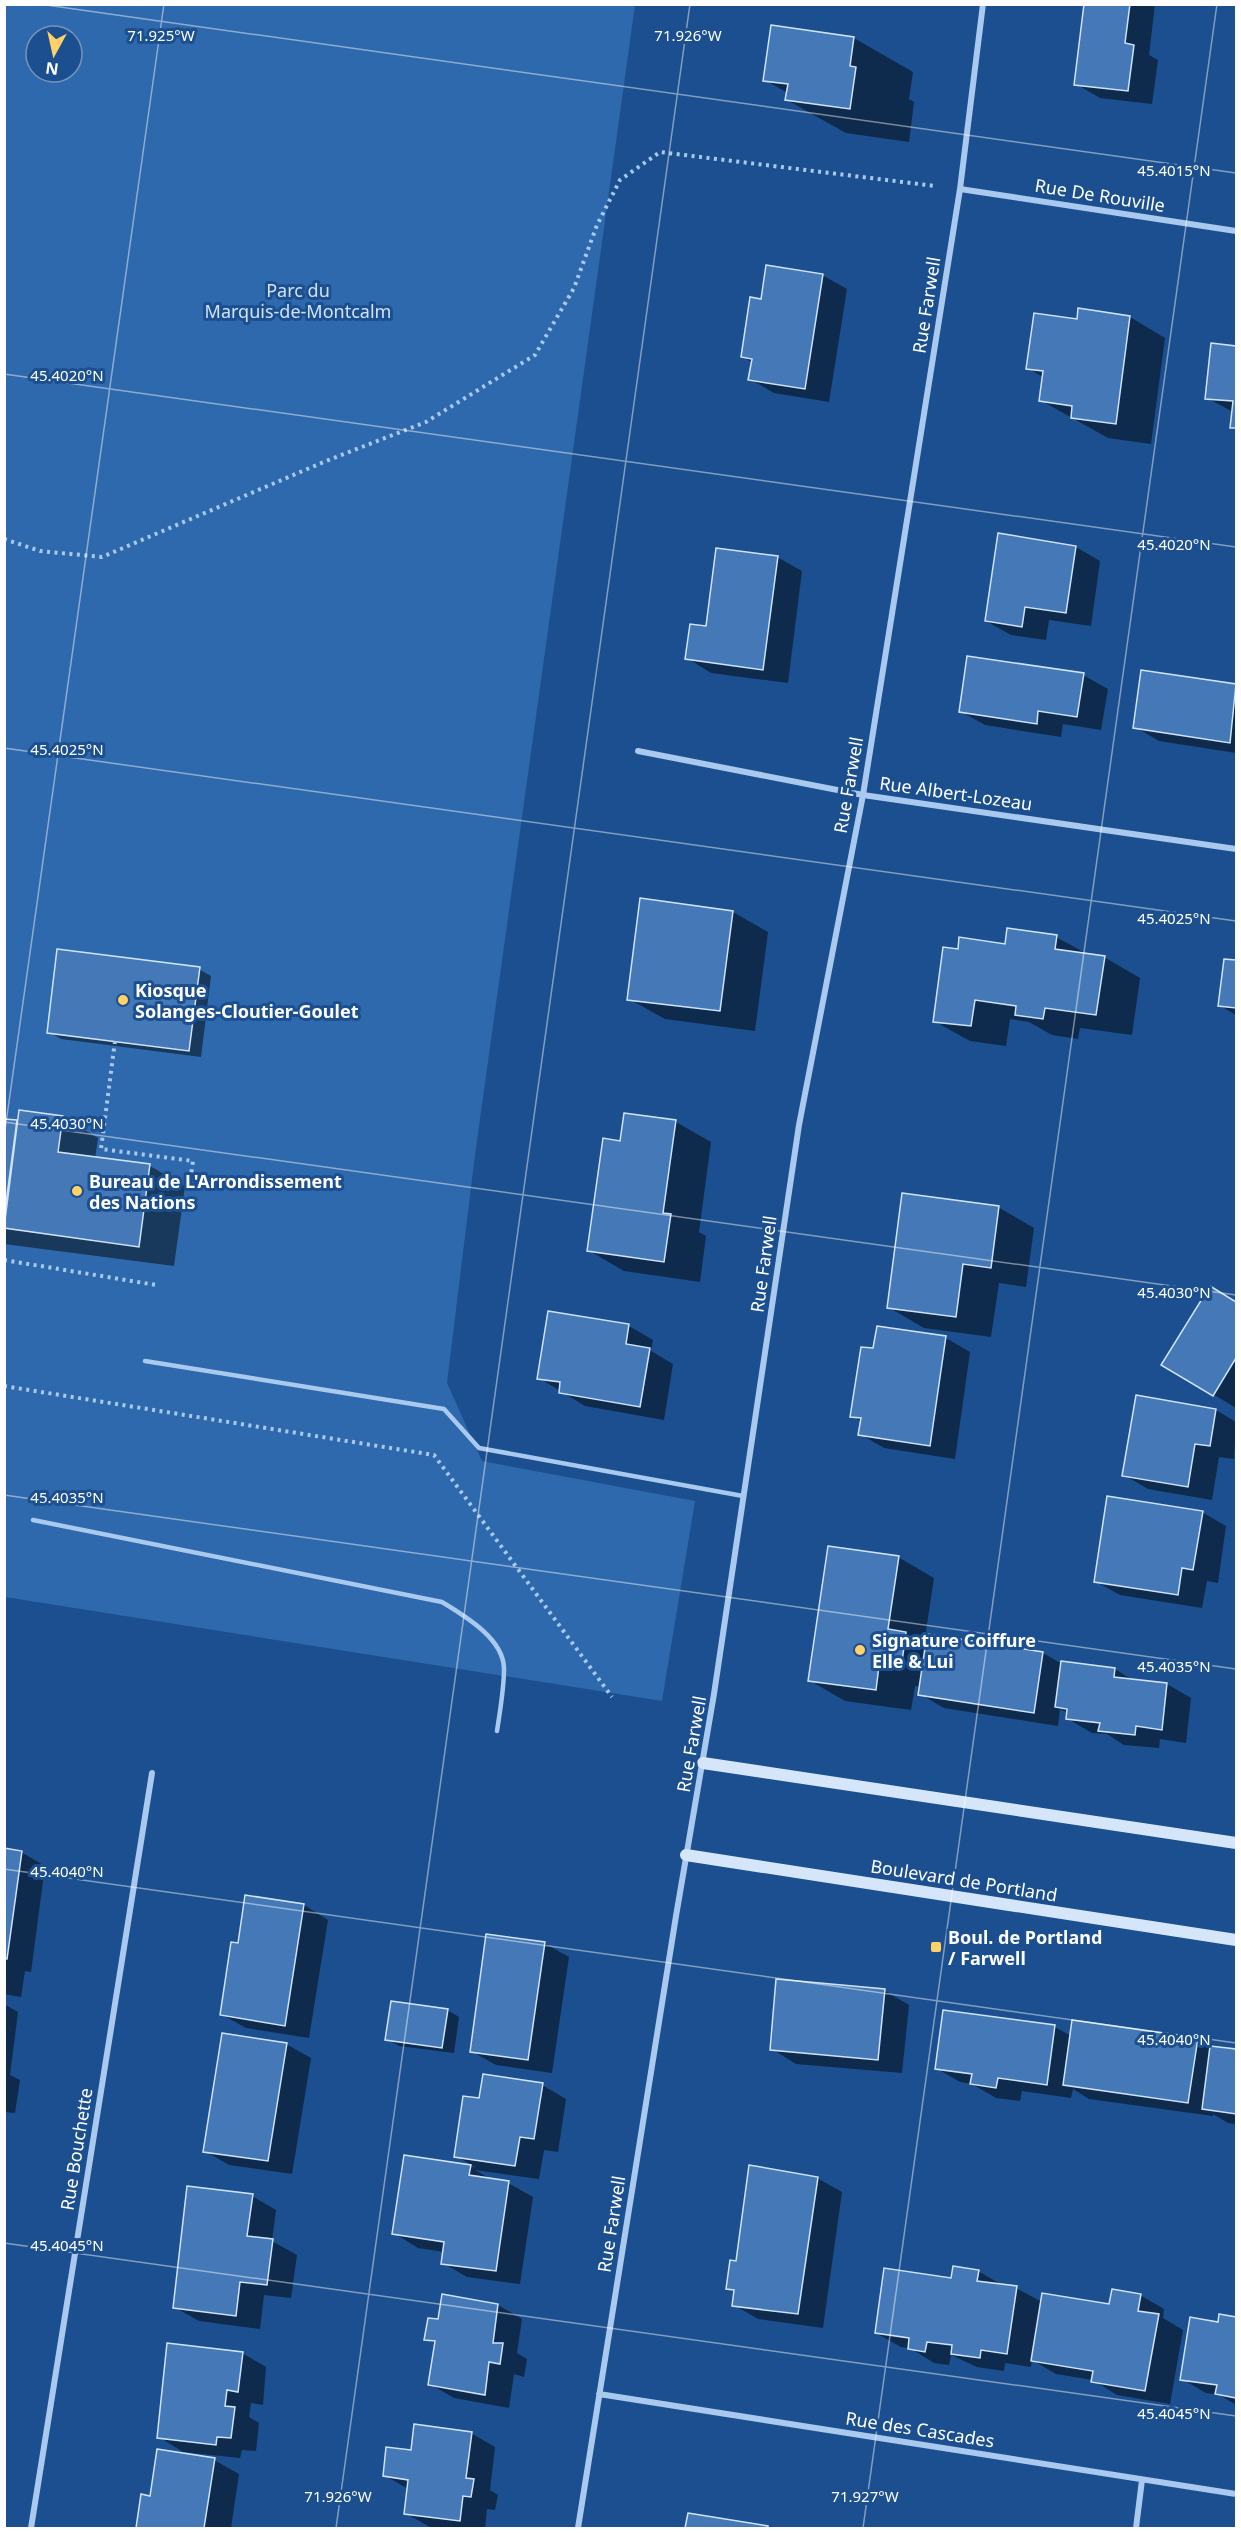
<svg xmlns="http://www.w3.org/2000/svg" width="1241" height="2533" font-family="'Noto Sans',sans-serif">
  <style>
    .green { fill: #2e69ad; fill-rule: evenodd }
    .shadow { fill: #0007 }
    .building { fill: #4478b7; stroke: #cfe3fa; stroke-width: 1.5 }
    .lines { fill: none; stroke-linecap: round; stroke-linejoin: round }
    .path { stroke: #a9c9ee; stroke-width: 4; stroke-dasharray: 3 4.5; stroke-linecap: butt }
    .lane { stroke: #a9c9ee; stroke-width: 4.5 }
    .street { stroke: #a9c9ee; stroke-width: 6 }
    .secondary { stroke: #d6e6fa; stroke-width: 12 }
    .ticks { fill: none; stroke: #fff; stroke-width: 1.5; stroke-opacity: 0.45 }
    .poi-dot { fill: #ffd166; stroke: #1b4f8f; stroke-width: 2 }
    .labels { text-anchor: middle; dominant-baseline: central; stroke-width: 6; stroke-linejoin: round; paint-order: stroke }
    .street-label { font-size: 18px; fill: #fff; stroke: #1b4f8f }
    .park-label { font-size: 18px; fill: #cfe3fa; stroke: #1b4f8f }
    .poi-label { font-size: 18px; font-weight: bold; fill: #fff; stroke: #1b4f8f; text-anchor: start }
    .ticks-label { font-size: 15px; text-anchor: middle; fill: #fff; stroke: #1b4f8f; stroke-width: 6; stroke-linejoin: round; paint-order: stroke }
  </style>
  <rect width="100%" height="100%" fill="#1b4f8f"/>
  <path class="green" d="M 4,5 L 635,5 L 475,1155 L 447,1383 L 482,1461 L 695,1501 L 662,1701 L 5,1597 ZM 36,36 L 72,36 L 72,72 L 36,72 Z"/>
  <path class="shadow" d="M 1086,4 L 1155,4 L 1149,55 L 1158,60 L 1152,104 L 1100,98 L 1076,84 Z
    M 773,27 L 854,38 L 913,72 L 909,99 L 914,102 L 909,142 L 846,133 L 787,100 L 788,93 L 765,80 Z
    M 822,275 L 847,289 L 829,402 L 774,393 L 750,379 L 753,363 L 743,357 L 762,301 Z
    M 1130,317 L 1165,338 L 1151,444 L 1108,438 L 1040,400 L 1044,378 L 1028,368 L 1078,320 Z
    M 1212,345 L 1236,348 L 1236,430 L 1232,427 L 1233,412 L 1207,398 Z
    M 999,535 L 1076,547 L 1100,561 L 1091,626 L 1049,620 L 1046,640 L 1011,635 L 986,621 Z
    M 777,557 L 802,571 L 788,683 L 711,673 L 687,658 L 708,628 Z
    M 1142,671 L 1236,685 L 1236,753 L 1159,741 L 1135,727 Z
    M 1083,675 L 1108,689 L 1101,730 L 1063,724 L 1061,737 L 985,725 L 960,711 Z
    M 733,912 L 768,932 L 755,1031 L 665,1019 L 629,999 Z
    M 1056,937 L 1089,955 L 1104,957 L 1140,978 L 1132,1035 L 1080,1028 L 1078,1039 L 1052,1035 L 1029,1022 L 1010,1019 L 1006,1046 L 970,1041 L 934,1021 L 959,951 Z
    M 1225,960 L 1236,962 L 1236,1015 L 1219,1005 Z
    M 199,969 L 211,976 L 201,1057 L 61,1039 L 49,1032 Z
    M 626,1115 L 676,1122 L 711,1142 L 699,1232 L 706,1236 L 700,1282 L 624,1271 L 588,1250 L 622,1142 Z
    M 63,1118 L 98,1138 L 95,1159 L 150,1166 L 185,1186 L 174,1266 L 4,1244 L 4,1120 L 19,1122 Z
    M 998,1207 L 1034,1228 L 1026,1287 L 999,1283 L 991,1337 L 924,1328 L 888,1307 Z
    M 1210,1288 L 1236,1303 L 1236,1408 L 1163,1364 Z
    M 550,1313 L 629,1326 L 653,1340 L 651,1351 L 673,1364 L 664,1420 L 585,1406 L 539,1378 Z
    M 878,1327 L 946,1338 L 970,1352 L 955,1459 L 884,1448 L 860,1434 L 862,1422 L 852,1416 L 874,1350 Z
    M 1137,1397 L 1216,1410 L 1236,1422 L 1234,1459 L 1219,1457 L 1212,1500 L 1148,1489 L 1124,1475 Z
    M 1202,1512 L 1226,1526 L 1218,1583 L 1207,1581 L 1202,1608 L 1120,1595 L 1095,1581 Z
    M 898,1557 L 934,1578 L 924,1644 L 1043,1653 L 1062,1664 L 1115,1669 L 1134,1681 L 1167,1684 L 1191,1698 L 1186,1743 L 1160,1739 L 1159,1748 L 1124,1745 L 1107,1734 L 1092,1733 L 1068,1719 L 1068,1713 L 1060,1709 L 1058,1726 L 944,1708 L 920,1694 L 921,1687 L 915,1686 L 911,1710 L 845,1701 L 809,1680 Z
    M 4,1850 L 21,1852 L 45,1866 L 31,1972 L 25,1971 L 21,1997 L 4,1994 Z
    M 246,1897 L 304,1905 L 328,1920 L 309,2038 L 246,2028 L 221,2014 L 239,1944 Z
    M 544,1943 L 569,1957 L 552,2073 L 496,2065 L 471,2051 Z
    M 885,1991 L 909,2005 L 902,2073 L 796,2064 L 772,2049 Z
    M 4,2004 L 18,2012 L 10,2075 L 20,2080 L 15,2113 L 5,2112 L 4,2117 Z
    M 447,2010 L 459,2017 L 454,2053 L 399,2046 L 387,2039 Z
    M 944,2012 L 1055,2027 L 1071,2036 L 1197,2039 L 1211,2047 L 1236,2051 L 1236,2124 L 1228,2123 L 1213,2114 L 1213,2116 L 1089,2099 L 1073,2089 L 1071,2098 L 1022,2091 L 1020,2101 L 996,2098 L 972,2084 L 960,2082 L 936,2068 Z
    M 286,2044 L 311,2058 L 292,2174 L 229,2165 L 205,2151 Z
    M 542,2085 L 566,2099 L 558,2152 L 544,2150 L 539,2179 L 475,2170 L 494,2181 L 508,2183 L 533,2197 L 520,2284 L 467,2277 L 443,2263 L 444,2252 L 418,2248 L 394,2233 L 405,2157 L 475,2167 L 456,2156 L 481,2100 Z
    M 817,2178 L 842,2192 L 823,2328 L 758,2319 L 734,2305 L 735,2292 L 728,2288 L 738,2263 Z
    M 252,2196 L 276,2210 L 272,2241 L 297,2255 L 291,2298 L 264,2295 L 260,2329 L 199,2321 L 174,2307 Z
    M 978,2271 L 1002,2285 L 1016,2288 L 1042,2302 L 1110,2306 L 1140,2295 L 1164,2309 L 1163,2318 L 1183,2330 L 1170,2404 L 1117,2395 L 1093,2380 L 1056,2374 L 1032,2360 L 1031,2367 L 1005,2363 L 1004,2371 L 977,2367 L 951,2355 L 949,2365 L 934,2363 L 910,2348 L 901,2347 L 876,2333 L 953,2280 Z
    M 444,2296 L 498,2305 L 522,2319 L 517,2353 L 527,2359 L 524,2377 L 514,2374 L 509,2408 L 454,2398 L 430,2384 L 436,2344 L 426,2339 L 440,2321 Z
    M 1220,2315 L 1236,2318 L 1236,2405 L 1220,2395 L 1206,2393 L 1182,2379 L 1219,2324 Z
    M 242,2353 L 266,2367 L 263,2405 L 251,2403 L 249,2417 L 259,2423 L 256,2451 L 242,2450 L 240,2458 L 183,2452 L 159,2437 Z
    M 471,2433 L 495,2447 L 490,2490 L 498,2495 L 495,2510 L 487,2509 L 485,2528 L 430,2527 L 405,2513 L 408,2489 L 384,2475 L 412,2452 Z
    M 214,2460 L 239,2474 L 231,2528 L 137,2528 L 142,2496 L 151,2497 Z
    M 689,2515 L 768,2527 L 770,2528 L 687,2528 Z"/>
  <path class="building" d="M 1084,4 L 1130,4 L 1125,43 L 1134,45 L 1128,91 L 1074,85 Z
    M 771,25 L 854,37 L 850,66 L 856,67 L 850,109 L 785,100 L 788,84 L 763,81 Z
    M 766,265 L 823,274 L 805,389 L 748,380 L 752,359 L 741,357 L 750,297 L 761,299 Z
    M 1078,308 L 1130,316 L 1116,424 L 1071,418 L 1072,406 L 1039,401 L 1043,371 L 1026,369 L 1034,313 L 1077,319 Z
    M 1211,343 L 1236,346 L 1236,428 L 1230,428 L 1233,401 L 1205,399 Z
    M 998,533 L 1076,546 L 1066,613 L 1025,607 L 1022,627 L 985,621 Z
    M 716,548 L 778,556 L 763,670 L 685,659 L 690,624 L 706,626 Z
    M 967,656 L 1084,673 L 1077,717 L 1038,711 L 1037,724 L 959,712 Z
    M 1141,670 L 1236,684 L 1230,743 L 1133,728 Z
    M 640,898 L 733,911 L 720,1011 L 627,1000 Z
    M 1007,928 L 1057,935 L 1055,949 L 1105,956 L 1096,1015 L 1045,1008 L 1043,1019 L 1015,1015 L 1016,1006 L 975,1000 L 971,1026 L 933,1022 L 943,947 L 958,949 L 959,937 L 1005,944 Z
    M 57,949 L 200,967 L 189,1051 L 47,1033 Z
    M 1224,959 L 1236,960 L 1236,1008 L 1218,1006 Z
    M 19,1110 L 63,1116 L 58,1152 L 150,1164 L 139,1247 L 4,1228 Z
    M 624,1113 L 676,1120 L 663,1213 L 671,1214 L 664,1262 L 587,1251 L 603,1138 L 620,1141 Z
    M 4,1119 L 17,1120 L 4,1218 Z
    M 902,1193 L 999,1206 L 991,1268 L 963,1264 L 956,1317 L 887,1308 Z
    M 1210,1286 L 1236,1302 L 1236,1358 L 1213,1396 L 1161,1365 Z
    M 548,1311 L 629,1324 L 626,1344 L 650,1348 L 640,1407 L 559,1393 L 560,1382 L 537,1379 Z
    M 877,1326 L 946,1336 L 930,1446 L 858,1435 L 861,1418 L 850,1417 L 861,1347 L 873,1348 Z
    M 1136,1395 L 1216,1409 L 1210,1446 L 1195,1444 L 1188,1487 L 1122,1476 Z
    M 1107,1496 L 1203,1511 L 1193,1570 L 1182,1568 L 1178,1595 L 1094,1582 Z
    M 828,1546 L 899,1556 L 888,1629 L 906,1632 L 901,1669 L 879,1666 L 876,1690 L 808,1681 Z
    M 927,1634 L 1043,1652 L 1034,1713 L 918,1695 Z
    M 1061,1661 L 1115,1668 L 1114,1677 L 1167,1683 L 1162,1730 L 1136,1726 L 1135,1735 L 1098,1731 L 1100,1723 L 1066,1719 L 1067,1709 L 1055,1707 Z
    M 4,1848 L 22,1851 L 7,1959 L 4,1958 Z
    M 245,1895 L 304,1904 L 285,2026 L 220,2015 L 231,1942 L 238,1943 Z
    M 486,1934 L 545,1942 L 528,2060 L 470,2052 Z
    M 776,1979 L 885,1989 L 878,2060 L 770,2050 Z
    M 391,2001 L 448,2009 L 442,2048 L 385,2040 Z
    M 943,2010 L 1055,2025 L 1047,2085 L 998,2078 L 996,2088 L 970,2084 L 972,2074 L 935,2069 Z
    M 1072,2020 L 1198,2038 L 1188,2103 L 1063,2085 Z
    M 222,2033 L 287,2043 L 268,2161 L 203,2152 Z
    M 1210,2046 L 1236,2049 L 1236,2114 L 1202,2109 Z
    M 483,2074 L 543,2083 L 534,2139 L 520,2137 L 515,2166 L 454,2157 L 463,2096 L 479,2098 Z
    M 404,2155 L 471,2165 L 469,2175 L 509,2181 L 496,2271 L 441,2264 L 444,2242 L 392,2234 Z
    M 749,2165 L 818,2177 L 798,2314 L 732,2306 L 734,2290 L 726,2289 L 730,2260 L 736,2261 Z
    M 187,2186 L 253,2194 L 247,2236 L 273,2239 L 267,2285 L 240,2282 L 236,2316 L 173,2308 Z
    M 953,2266 L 979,2270 L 977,2281 L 1017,2286 L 1007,2354 L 981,2350 L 980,2358 L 951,2354 L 952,2345 L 927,2342 L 925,2352 L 908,2349 L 909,2338 L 875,2333 L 884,2268 L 951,2278 Z
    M 1112,2289 L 1141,2294 L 1138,2311 L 1159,2314 L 1145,2391 L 1091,2382 L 1093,2371 L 1031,2361 L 1042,2293 L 1109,2304 Z
    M 442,2294 L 498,2304 L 493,2343 L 503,2343 L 500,2364 L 489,2362 L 485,2395 L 428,2385 L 435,2341 L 424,2340 L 428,2318 L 438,2319 Z
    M 1219,2314 L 1236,2317 L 1236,2398 L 1215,2394 L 1217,2385 L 1180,2380 L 1190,2317 L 1218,2322 Z
    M 167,2343 L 243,2352 L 238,2392 L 227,2390 L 225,2406 L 235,2407 L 231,2438 L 217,2437 L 216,2445 L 157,2438 Z
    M 414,2424 L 472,2432 L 466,2478 L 474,2479 L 471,2497 L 463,2496 L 460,2521 L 404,2514 L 408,2480 L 383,2476 L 386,2447 L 411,2450 Z
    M 157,2449 L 215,2458 L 204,2528 L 136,2528 L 141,2494 L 150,2496 Z
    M 688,2513 L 768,2526 L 768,2528 L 685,2528 Z"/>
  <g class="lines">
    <path class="path" d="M 4,539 L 40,551 L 102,557 L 326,461 L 426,422 L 535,355 L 574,288 L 597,225 L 620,180 L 660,152 L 935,186
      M 115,1041 L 101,1149 L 193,1161 L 189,1190
      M 4,1260 L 156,1285
      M 4,1386 L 434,1455 L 612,1697"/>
    <path class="lane" d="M 145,1361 L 444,1409 L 479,1448 L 743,1496
      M 33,1520 L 442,1602 C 465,1616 504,1639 504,1669 C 504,1689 500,1711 497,1731"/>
    <path class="street" d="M 960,189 L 1236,231
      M 638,751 L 863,795 L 1236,849
      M 599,2394 L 1236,2494
      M 31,2528 L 152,1773
      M 578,2528 L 676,1916 L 714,1694 L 799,1125 L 863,795 L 960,189 L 983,4
      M 1136,2528 L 1142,2480"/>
    <path class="secondary" d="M 703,1763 L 1236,1843
      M 686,1855 L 1236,1940"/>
  </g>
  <path class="ticks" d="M 39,4 L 1236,173M 4,374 L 1236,547M 4,748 L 1236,921M 4,1122 L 1236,1295M 4,1137 L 164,4M 4,1495 L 1236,1669M 4,1869 L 1236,2043M 4,2243 L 1236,2416M 336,2528 L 690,4M 863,2528 L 1217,4"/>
  <g class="poi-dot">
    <circle cx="123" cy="1000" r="6"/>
    <circle cx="77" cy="1191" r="6"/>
    <circle cx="860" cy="1650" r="6"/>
    <rect x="930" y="1941" width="12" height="12" rx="3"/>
  </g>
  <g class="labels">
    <g class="street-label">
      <text transform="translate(1100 195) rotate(9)">Rue De Rouville</text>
      <text transform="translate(926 305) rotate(-81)">Rue Farwell</text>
      <text transform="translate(848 785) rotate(-80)">Rue Farwell</text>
      <text transform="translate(956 793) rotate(8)">Rue Albert-Lozeau</text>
      <text transform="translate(763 1264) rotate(-82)">Rue Farwell</text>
      <text transform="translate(691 1744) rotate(-80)">Rue Farwell</text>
      <text transform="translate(964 1880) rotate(9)">Boulevard de Portland</text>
      <text transform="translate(76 2149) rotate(-81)">Rue Bouchette</text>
      <text transform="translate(611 2224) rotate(-81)">Rue Farwell</text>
      <text transform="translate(920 2429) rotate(9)">Rue des Cascades</text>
    </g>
    <g class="park-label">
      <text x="298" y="290">Parc du<tspan x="298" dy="21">Marquis-de-Montcalm</tspan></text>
    </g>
    <g class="poi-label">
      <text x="135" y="990">Kiosque<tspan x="135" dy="21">Solanges-Cloutier-Goulet</tspan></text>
      <text x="89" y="1181">Bureau de L'Arrondissement<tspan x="89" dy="21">des Nations</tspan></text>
      <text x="872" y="1640">Signature Coiffure<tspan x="872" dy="21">Elle &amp; Lui</tspan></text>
      <text x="948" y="1937">Boul. de Portland<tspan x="948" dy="21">/ Farwell</tspan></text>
    </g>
  </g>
  <g class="ticks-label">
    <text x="161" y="41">71.925°W</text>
    <text x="688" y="41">71.926°W</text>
    <text x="1174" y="176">45.4015°N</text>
    <text x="67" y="381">45.4020°N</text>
    <text x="1174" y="550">45.4020°N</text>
    <text x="67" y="755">45.4025°N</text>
    <text x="1174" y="924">45.4025°N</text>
    <text x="67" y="1129">45.4030°N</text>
    <text x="1174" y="1298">45.4030°N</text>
    <text x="67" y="1503">45.4035°N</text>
    <text x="1174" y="1672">45.4035°N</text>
    <text x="67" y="1877">45.4040°N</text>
    <text x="1174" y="2045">45.4040°N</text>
    <text x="67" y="2251">45.4045°N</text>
    <text x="1174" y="2419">45.4045°N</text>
    <text x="338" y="2502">71.926°W</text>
    <text x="865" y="2502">71.927°W</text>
  </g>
  <rect width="1241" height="2533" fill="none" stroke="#ffffff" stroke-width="12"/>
  <g transform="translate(54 54) rotate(188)"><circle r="28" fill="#1b4f8f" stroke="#7695bc" stroke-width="1.5"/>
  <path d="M0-4.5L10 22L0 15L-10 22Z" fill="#ffd166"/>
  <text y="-9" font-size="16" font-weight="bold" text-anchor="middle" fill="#ffffff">N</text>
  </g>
</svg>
